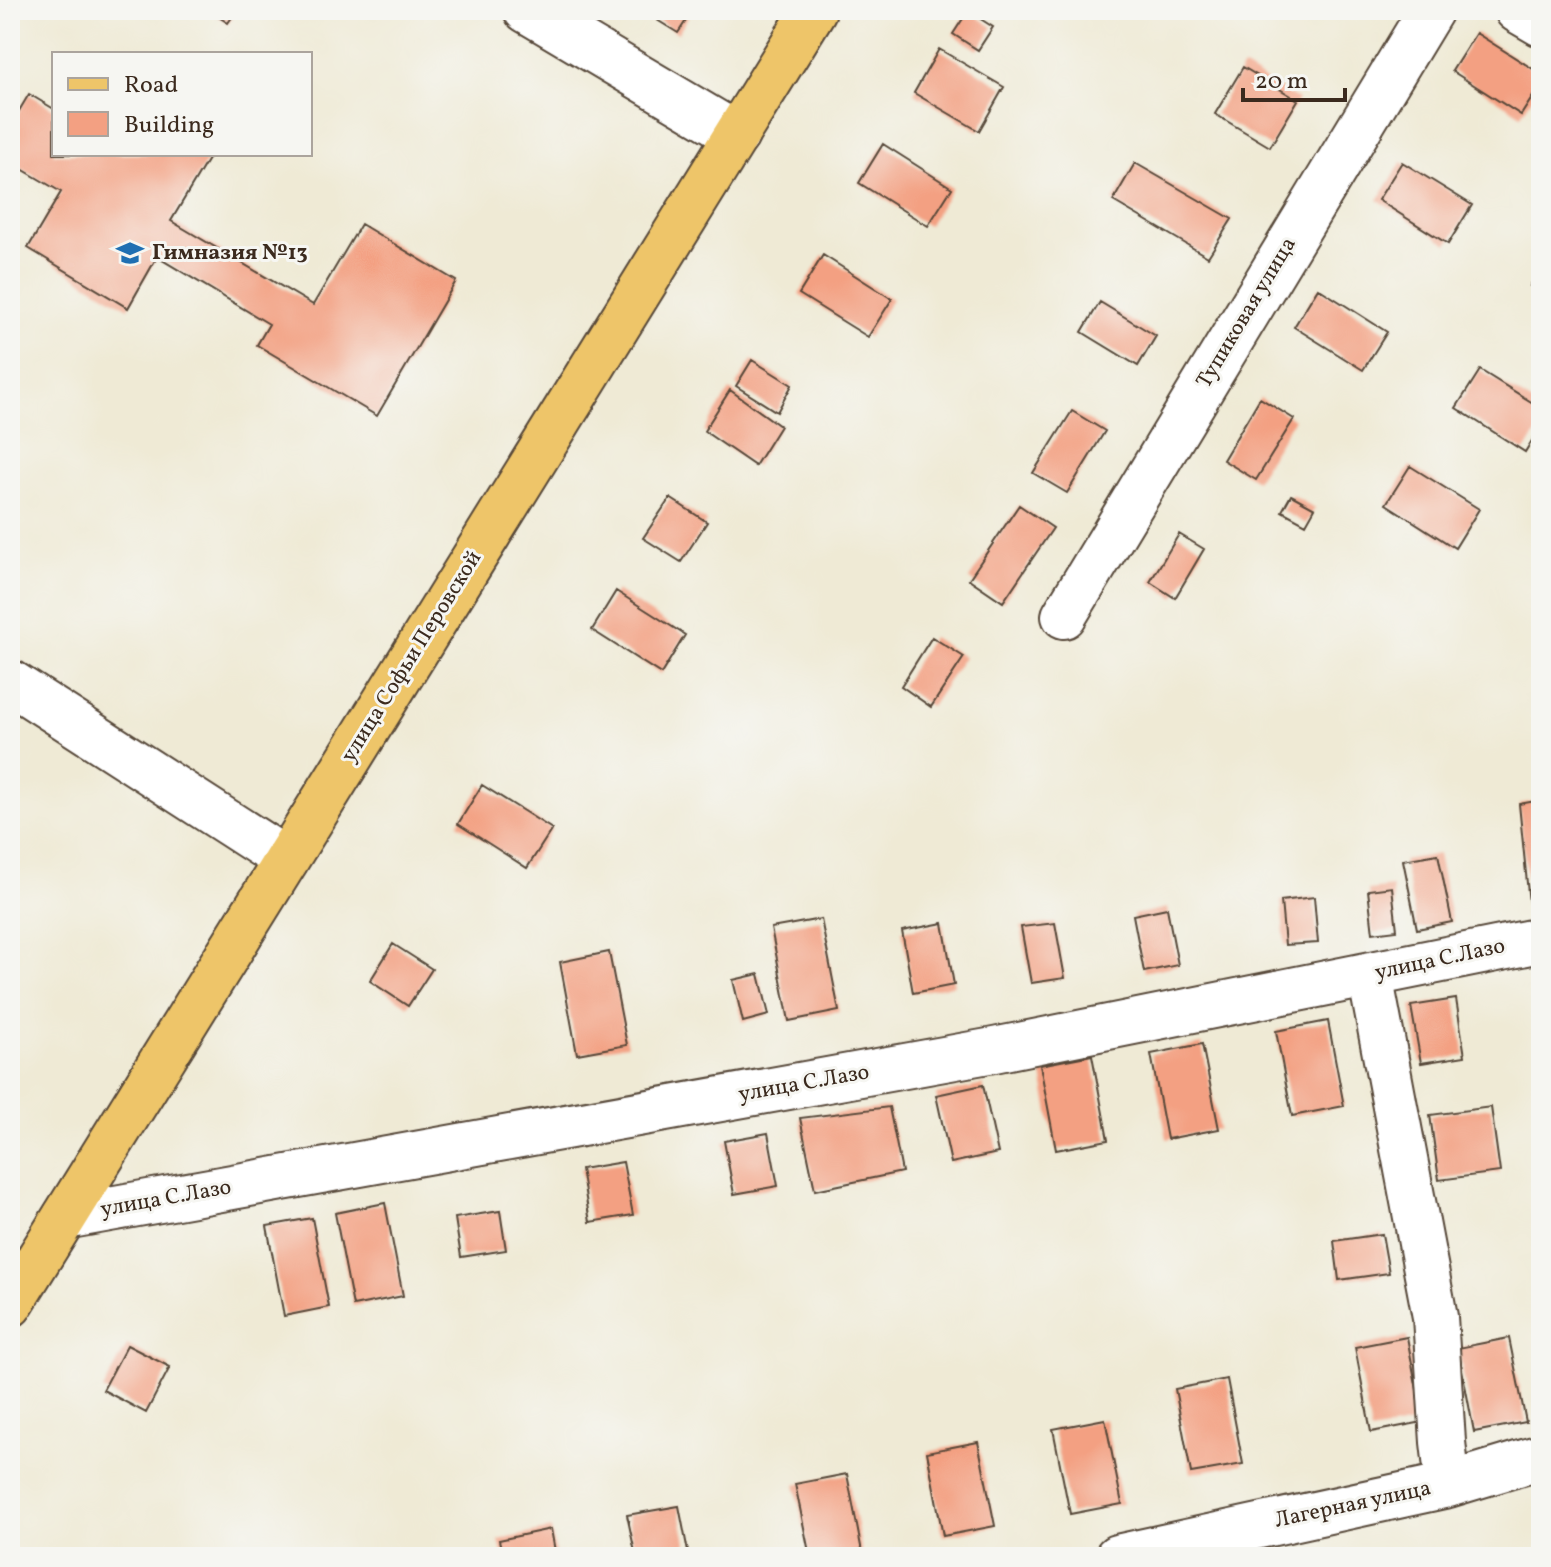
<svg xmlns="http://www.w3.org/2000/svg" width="1551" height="1567" font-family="Vollkorn,serif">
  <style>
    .building { fill: #f3a082 }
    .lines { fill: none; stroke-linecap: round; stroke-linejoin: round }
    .minor-casing { stroke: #564739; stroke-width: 48 }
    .major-casing { stroke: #564739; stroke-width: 48 }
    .minor { stroke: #fff; stroke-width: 44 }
    .major { stroke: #eec569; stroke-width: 44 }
    .labels { text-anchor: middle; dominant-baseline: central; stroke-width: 6; stroke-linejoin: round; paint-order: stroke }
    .poi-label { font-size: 22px; font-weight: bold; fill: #3b2a1e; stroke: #f6f6f2; text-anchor: start }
    .street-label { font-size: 22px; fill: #3b2a1e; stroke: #f6f6f2 }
  </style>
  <rect width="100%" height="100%" fill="#f6f6f2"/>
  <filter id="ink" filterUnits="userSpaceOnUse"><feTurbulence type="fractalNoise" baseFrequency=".0125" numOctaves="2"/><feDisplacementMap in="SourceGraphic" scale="16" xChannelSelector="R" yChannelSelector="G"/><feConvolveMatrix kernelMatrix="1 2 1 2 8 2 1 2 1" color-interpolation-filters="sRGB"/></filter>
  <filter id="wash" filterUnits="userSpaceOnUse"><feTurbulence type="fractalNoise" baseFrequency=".006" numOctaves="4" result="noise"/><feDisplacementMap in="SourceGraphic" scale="32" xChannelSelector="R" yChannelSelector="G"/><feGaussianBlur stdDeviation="1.8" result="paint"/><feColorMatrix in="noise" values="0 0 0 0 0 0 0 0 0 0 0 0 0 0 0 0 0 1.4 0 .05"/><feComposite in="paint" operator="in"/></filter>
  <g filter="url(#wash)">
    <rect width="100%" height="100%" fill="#efead5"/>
    <g id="blocks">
      <path class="building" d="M 208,10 L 237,10 L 228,23 Z
        M 641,10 L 693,10 L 678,33 Z
        M 968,11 L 993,27 L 978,50 L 953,34 Z
        M 1476,33 L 1541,74 L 1541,84 L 1521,115 L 1452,71 Z
        M 939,49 L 1004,87 L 979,131 L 914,93 Z
        M 1243,67 L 1298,100 L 1270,147 L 1215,114 Z
        M 29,94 L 54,109 L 54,154 L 211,154 L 171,221 L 313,305 L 361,224 L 456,281 L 377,416 L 257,345 L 269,324 L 157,257 L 128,308 L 28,248 L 61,192 L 10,162 L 10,126 Z
        M 883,144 L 952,188 L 928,226 L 859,183 Z
        M 1402,162 L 1472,205 L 1448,244 L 1378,200 Z
        M 1135,163 L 1232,219 L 1208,257 L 1113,201 Z
        M 823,255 L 892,299 L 868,337 L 799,294 Z
        M 1541,268 L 1541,293 L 1530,286 Z
        M 1318,288 L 1387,332 L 1363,370 L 1294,327 Z
        M 1100,302 L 1156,336 L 1138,366 L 1082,332 Z
        M 752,360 L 792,385 L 777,412 L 736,386 Z
        M 1480,370 L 1541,408 L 1541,426 L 1525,452 L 1456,408 Z
        M 730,390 L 780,426 L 755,466 L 704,431 Z
        M 1260,398 L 1294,419 L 1256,480 L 1223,460 Z
        M 1072,411 L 1105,431 L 1067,493 L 1033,473 Z
        M 1410,466 L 1479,509 L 1455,548 L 1386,504 Z
        M 1291,495 L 1315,508 L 1306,524 L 1282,511 Z
        M 670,498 L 707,522 L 681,562 L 643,538 Z
        M 1019,505 L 1053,528 L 1003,602 L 969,579 Z
        M 1179,534 L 1204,549 L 1175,598 L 1150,582 Z
        M 616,591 L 685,635 L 661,674 L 592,630 Z
        M 932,637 L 964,657 L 931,707 L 901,686 Z
        M 482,785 L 552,829 L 527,868 L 458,824 Z
        M 1541,800 L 1541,911 L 1530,913 L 1519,804 Z
        M 1438,854 L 1452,922 L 1417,929 L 1403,860 Z
        M 1392,887 L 1397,930 L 1373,933 L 1368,890 Z
        M 1314,897 L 1318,943 L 1285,945 L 1281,901 Z
        M 1167,908 L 1178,965 L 1144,972 L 1133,915 Z
        M 821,919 L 839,1011 L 789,1021 L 771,928 Z
        M 943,923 L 954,985 L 913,993 L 902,931 Z
        M 1055,923 L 1065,978 L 1031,983 L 1021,927 Z
        M 393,944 L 432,969 L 408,1006 L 370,981 Z
        M 609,952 L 627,1045 L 577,1054 L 560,962 Z
        M 1541,973 L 1541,992 L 1540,992 L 1536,974 Z
        M 759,974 L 769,1015 L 743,1022 L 733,980 Z
        M 1456,999 L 1465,1056 L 1421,1063 L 1411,1006 Z
        M 1328,1021 L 1344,1106 L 1292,1116 L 1276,1031 Z
        M 1202,1044 L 1219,1129 L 1167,1139 L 1151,1054 Z
        M 1092,1055 L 1108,1140 L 1056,1150 L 1040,1065 Z
        M 983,1085 L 998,1153 L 951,1163 L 936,1095 Z
        M 889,1107 L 902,1172 L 815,1190 L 800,1118 Z
        M 1491,1107 L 1500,1172 L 1439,1180 L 1430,1115 Z
        M 768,1133 L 778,1186 L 734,1194 L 724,1141 Z
        M 623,1162 L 633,1215 L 590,1222 L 581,1169 Z
        M 385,1203 L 403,1296 L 353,1306 L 335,1213 Z
        M 500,1211 L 506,1250 L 461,1257 L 455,1218 Z
        M 312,1218 L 329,1307 L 284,1316 L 267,1226 Z
        M 1382,1234 L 1389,1273 L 1339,1280 L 1334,1241 Z
        M 1407,1337 L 1423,1422 L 1371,1432 L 1355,1347 Z
        M 1509,1338 L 1526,1422 L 1474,1432 L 1458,1348 Z
        M 127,1345 L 170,1367 L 146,1413 L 103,1390 Z
        M 1227,1379 L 1243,1464 L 1191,1473 L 1175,1389 Z
        M 1105,1419 L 1122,1504 L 1070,1514 L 1053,1429 Z
        M 978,1442 L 995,1526 L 943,1536 L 927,1452 Z
        M 847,1474 L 863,1557 L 810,1557 L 795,1484 Z
        M 679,1506 L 689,1557 L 636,1557 L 627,1515 Z
        M 551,1529 L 556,1557 L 503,1557 L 499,1540 Z"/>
    </g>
  </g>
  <g filter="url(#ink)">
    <use href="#blocks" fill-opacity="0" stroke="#564739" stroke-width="2"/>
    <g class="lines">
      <g class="minor-casing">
        <path id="minor" d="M 526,10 L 737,135
          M 1517,10 L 1541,24
          M 1064,616 L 1431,10
          M 10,682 L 286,860
          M 1370,975 L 1435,1317 L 1443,1442 L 1448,1485
          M 65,1217 L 994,1050 L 1541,940
          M 1117,1557 L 1448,1485 L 1541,1457"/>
      </g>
      <g class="major-casing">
        <path id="major" d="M 10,1305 L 814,10"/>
      </g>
      <use href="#minor" class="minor"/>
      <use href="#major" class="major"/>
    </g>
  </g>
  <defs>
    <g id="school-bare" transform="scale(2.16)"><path d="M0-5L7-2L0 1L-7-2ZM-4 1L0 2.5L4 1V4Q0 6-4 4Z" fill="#1f6fb2" stroke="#f6f6f2" stroke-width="2.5" paint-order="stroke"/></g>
  </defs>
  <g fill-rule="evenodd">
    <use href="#school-bare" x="130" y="253"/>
  </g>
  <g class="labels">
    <g class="poi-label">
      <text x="152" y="253">Гимназия №13</text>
    </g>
    <g class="street-label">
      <text transform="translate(1247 313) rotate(-59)">Тупиковая улица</text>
      <text transform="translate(412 657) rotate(-58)">улица Софьи Перовской</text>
      <text transform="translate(1440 960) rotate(-12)">улица С.Лазо</text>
      <text transform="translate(804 1084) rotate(-10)">улица С.Лазо</text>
      <text transform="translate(166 1199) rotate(-10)">улица С.Лазо</text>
      <text transform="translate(1353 1505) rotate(-12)">Лагерная улица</text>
    </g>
  </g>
  <rect width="1551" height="1567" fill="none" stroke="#f6f6f2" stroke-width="40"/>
  <rect x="52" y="52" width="260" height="104" fill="#f6f6f2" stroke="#aba49d" stroke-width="2"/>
  <rect x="68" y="78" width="40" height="12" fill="#eec569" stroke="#aba49d" stroke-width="2"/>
  <text x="124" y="92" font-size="24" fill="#3b2a1e">Road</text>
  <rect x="68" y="112" width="40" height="24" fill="#f3a082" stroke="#aba49d" stroke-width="2"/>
  <text x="124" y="132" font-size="24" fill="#3b2a1e">Building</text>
  <path d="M1243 88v12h102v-12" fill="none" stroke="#3b2a1e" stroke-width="4"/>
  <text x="1255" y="88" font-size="24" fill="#3b2a1e" stroke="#f6f6f2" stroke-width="6" paint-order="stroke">20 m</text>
</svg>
